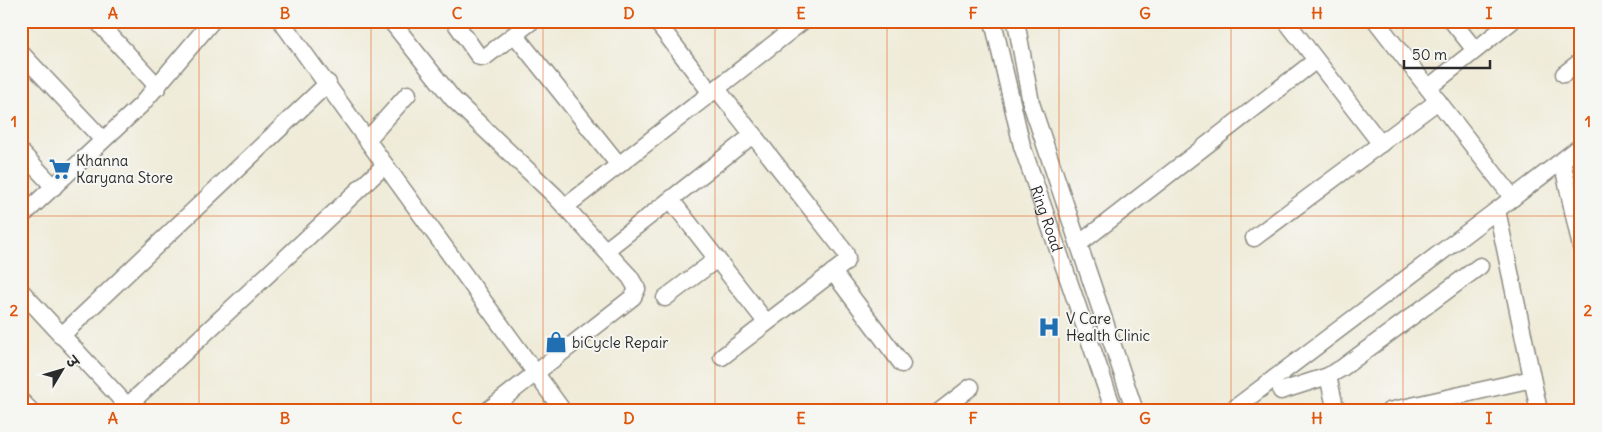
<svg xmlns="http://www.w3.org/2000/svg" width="1602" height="432" font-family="Delius,'Playpen Sans Deva',sans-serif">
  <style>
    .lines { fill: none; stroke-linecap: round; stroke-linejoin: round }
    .minor-casing { stroke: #8d8b82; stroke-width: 19 }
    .minor { stroke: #fff; stroke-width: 16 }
    .grid { fill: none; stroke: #df570e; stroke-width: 1; stroke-opacity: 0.55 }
    .labels { text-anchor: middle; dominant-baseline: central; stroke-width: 4; stroke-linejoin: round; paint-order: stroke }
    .poi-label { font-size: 15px; fill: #2b2b2b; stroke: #f6f6f2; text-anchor: start }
    .street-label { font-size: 15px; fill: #2b2b2b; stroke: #f6f6f2 }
    .neatline { fill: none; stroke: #df570e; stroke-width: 2 }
    .grid-label { font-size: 16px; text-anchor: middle; font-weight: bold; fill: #df570e }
  </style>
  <rect width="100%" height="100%" fill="#f6f6f2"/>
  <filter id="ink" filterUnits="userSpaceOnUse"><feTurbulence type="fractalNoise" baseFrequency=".02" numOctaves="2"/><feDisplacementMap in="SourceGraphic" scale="10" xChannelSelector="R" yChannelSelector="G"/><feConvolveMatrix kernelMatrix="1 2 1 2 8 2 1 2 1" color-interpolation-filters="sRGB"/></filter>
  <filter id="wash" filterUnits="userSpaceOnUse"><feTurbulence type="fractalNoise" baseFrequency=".0096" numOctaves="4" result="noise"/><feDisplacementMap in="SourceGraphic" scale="20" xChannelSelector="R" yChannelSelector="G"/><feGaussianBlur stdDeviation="1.12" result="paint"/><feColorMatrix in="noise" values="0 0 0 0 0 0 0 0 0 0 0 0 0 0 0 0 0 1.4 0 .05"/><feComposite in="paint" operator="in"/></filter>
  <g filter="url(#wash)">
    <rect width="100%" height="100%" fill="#efebd8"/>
  </g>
  <g filter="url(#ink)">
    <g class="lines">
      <g class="minor-casing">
        <g id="minor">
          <path d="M 97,21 L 158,87"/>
          <path d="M 281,21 L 563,411"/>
          <path d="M 391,21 L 453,99 L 555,196 L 630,277 L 637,289 L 633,297 L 487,411"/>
          <path d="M 454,21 L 477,54 L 480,57 L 485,57 L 532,21"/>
          <path d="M 656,21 L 711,93"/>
          <path id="s1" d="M 993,21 L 1022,146 L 1114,411"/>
          <path d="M 1016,21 L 1031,103 L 1135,411"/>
          <path d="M 1286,21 L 1381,144"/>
          <path d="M 1376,21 L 1513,198"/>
          <path d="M 1452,21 L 1475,50"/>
          <path d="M 515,35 L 619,165"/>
          <path d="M 21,53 L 103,140"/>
          <path d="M 1564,74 L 1581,61"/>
          <path d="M 1428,88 L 1512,21"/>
          <path d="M 717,89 L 845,252 L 847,258 L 845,263 L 722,357"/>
          <path d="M 367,140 L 408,94"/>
          <path d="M 21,152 L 54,187"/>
          <path d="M 1562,161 L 1581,247"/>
          <path d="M 671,200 L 766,322"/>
          <path d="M 565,207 L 803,21"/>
          <path d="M 21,217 L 141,105 L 212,21"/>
          <path d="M 1254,238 L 1438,101"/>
          <path d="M 1079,244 L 1315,61"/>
          <path d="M 606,250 L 754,134"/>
          <path d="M 833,272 L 902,364"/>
          <path d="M 21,291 L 132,411"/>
          <path d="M 665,298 L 717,259"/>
          <path d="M 61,336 L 328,83"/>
          <path d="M 1328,376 L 1336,411"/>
          <path d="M 1281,391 L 1328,376 L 1342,368 L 1480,266"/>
          <path d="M 21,401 L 31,411"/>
          <path d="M 122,411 L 385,165"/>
          <path d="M 940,411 L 971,387"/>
          <path d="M 1231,411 L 1497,210"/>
          <path d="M 1389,411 L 1532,379"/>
          <path d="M 1539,411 L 1497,210 L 1581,146"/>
        </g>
      </g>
      <use href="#minor" class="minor"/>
    </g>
  </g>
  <path class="grid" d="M 199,21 L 199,411M 371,21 L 371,411M 543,21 L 543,411M 715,21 L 715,411M 887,21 L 887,411M 1059,21 L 1059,411M 1231,21 L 1231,411M 1403,21 L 1403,411M 21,216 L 1581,216"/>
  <defs>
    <g id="supermarket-bare" transform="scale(1.725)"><path d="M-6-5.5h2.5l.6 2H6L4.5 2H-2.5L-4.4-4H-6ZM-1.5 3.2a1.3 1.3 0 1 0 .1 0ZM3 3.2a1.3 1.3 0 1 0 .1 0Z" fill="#1f6fb2" stroke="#f6f6f2" stroke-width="2.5" paint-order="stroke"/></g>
    <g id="hospital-bare" transform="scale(1.725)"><path d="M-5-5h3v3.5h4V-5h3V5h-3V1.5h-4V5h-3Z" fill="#1f6fb2" stroke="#f6f6f2" stroke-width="2.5" paint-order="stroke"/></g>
    <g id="shop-bare" transform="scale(1.725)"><path d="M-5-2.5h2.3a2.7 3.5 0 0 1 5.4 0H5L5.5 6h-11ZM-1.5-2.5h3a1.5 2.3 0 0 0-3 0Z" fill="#1f6fb2" stroke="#f6f6f2" stroke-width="2.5" paint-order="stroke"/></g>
  </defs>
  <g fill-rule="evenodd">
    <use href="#supermarket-bare" x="60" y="169"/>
    <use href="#hospital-bare" x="1049" y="327"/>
    <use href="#shop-bare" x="556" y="342"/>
  </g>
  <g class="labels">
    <g class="poi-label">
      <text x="76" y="160">Khanna<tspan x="76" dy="17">Karyana Store</tspan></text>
      <text x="1066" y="318">V Care<tspan x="1066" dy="17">Health Clinic</tspan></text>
      <text x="572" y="342">biCycle Repair</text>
    </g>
    <g class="street-label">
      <text stroke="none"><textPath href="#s1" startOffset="205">Ring Road</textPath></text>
    </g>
  </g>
  <rect width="1602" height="432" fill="none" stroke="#f6f6f2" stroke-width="55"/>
  <g transform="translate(62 370) rotate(52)" stroke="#f6f6f2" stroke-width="4" paint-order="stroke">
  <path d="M0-4L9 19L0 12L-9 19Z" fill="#2b2b2b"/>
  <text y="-8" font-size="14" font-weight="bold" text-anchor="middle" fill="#2b2b2b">उ</text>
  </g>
  <path d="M1404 60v8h86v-8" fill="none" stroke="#2b2b2b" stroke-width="2.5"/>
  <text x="1412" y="60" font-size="15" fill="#2b2b2b" stroke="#f6f6f2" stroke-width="4" paint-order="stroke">50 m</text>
  <rect x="28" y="28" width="1546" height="376" class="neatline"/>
  <g class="grid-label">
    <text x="113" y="19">A</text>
    <text x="285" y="19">B</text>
    <text x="457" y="19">C</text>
    <text x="629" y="19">D</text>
    <text x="801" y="19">E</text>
    <text x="973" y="19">F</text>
    <text x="1145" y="19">G</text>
    <text x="1317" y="19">H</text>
    <text x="1489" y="19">I</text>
    <text x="14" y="127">1</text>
    <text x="1588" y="127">1</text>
    <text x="14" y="316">2</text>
    <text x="1588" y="316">2</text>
    <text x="113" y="424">A</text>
    <text x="285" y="424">B</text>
    <text x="457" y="424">C</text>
    <text x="629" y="424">D</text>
    <text x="801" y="424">E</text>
    <text x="973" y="424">F</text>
    <text x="1145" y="424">G</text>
    <text x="1317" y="424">H</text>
    <text x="1489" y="424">I</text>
  </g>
</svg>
